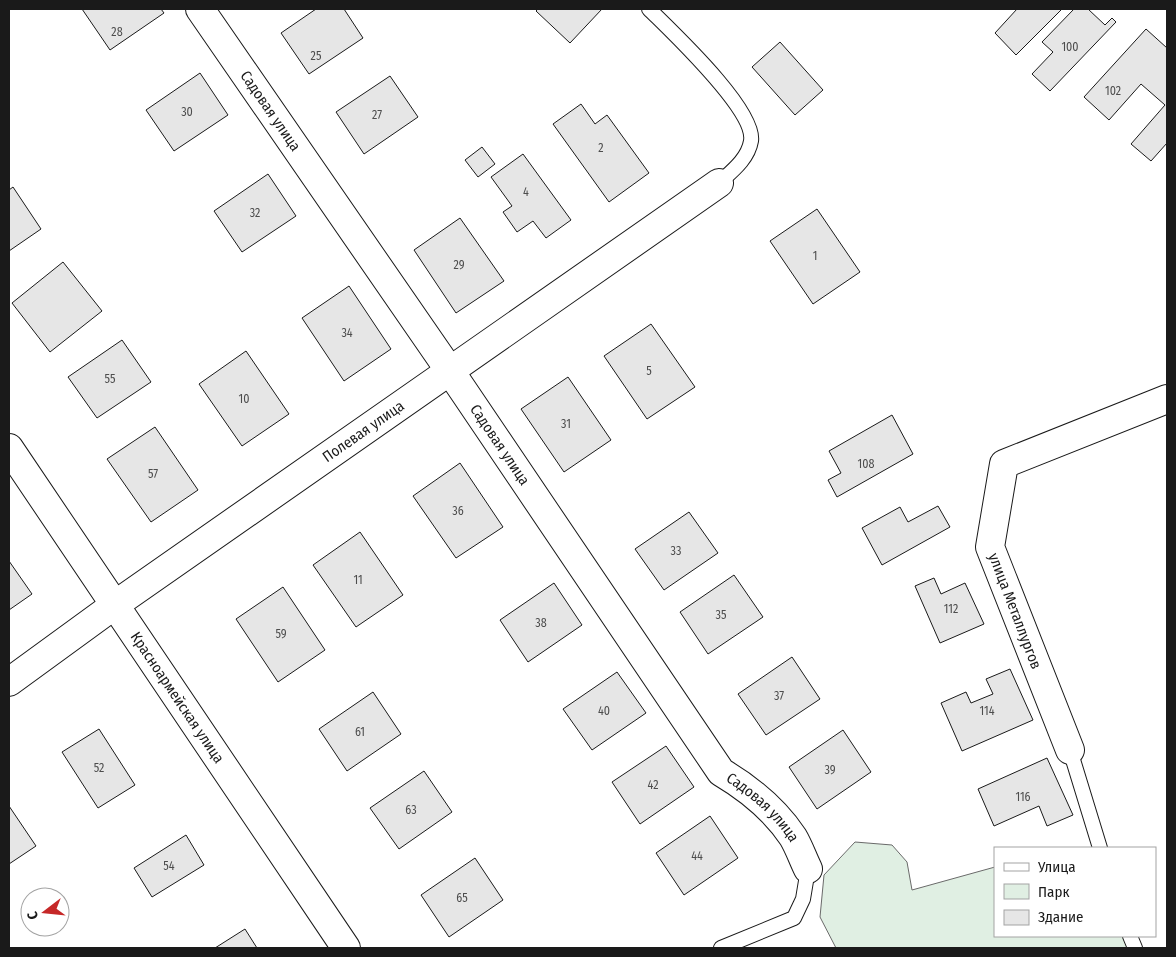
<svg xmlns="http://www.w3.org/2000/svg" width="1176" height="957" font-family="'Fira Sans Condensed',sans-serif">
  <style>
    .green { fill: #e0efe3; stroke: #6a6a6a }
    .building { fill: #e6e6e6; stroke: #1a1a1a }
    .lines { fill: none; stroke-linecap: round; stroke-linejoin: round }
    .lane-casing { stroke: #1a1a1a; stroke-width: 16 }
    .street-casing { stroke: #1a1a1a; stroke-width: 30 }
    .lane { stroke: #fff; stroke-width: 14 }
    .street { stroke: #fff; stroke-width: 28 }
    .labels { text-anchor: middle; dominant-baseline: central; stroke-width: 4; stroke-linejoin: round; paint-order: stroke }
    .number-label { font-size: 12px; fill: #4d4d4d }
    .street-label { font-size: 15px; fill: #1a1a1a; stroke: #fff }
  </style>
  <rect width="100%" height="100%" fill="#fff"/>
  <path class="green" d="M 855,842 L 892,845 L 907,862 L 912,890 L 995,867 L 995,936 L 1134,936 L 1134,948 L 836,948 L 820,917 L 824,875 Z"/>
  <path class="building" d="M 82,9 L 161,9 L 164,13 L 110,50 Z
    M 316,9 L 344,9 L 363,38 L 309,74 L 281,33 Z
    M 538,9 L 602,9 L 570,43 L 536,11 Z
    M 1017,9 L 1062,9 L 1016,55 L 995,33 Z
    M 1074,9 L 1088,9 L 1105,25 L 1112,18 L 1116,22 L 1050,91 L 1032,74 L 1053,52 L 1042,42 Z
    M 1146,29 L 1167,48 L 1167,143 L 1151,161 L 1131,144 L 1165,105 L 1141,84 L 1109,120 L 1084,97 Z
    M 780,42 L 823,90 L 795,115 L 752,67 Z
    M 200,73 L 228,115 L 174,151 L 146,110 Z
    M 390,76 L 418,117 L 364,154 L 336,112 Z
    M 581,104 L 595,124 L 607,115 L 649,173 L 609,202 L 553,124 Z
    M 482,147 L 495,164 L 478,177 L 465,160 Z
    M 523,154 L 571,220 L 546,238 L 533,221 L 517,232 L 503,212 L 512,206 L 491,177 Z
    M 268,174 L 296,216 L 242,252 L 214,211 Z
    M 13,187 L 41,229 L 9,251 L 9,190 Z
    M 817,209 L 860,272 L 813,304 L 770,241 Z
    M 460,218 L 504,281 L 456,313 L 414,250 Z
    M 63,262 L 102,311 L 50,352 L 12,303 Z
    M 349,286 L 391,349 L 344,381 L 302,318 Z
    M 651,324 L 695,387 L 647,419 L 604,356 Z
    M 122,340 L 151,382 L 97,418 L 68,377 Z
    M 246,351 L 289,414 L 242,446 L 199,384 Z
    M 568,377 L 611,440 L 564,472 L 521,409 Z
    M 892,415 L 913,454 L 837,497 L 828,480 L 841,473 L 829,451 Z
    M 155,427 L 198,490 L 151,522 L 107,459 Z
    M 460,463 L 503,527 L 456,558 L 413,496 Z
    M 938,506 L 950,527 L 882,565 L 862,528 L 900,507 L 908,522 Z
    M 689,512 L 718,553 L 664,590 L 635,549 Z
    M 360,532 L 403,595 L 356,627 L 313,565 Z
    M 9,561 L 32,594 L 9,610 Z
    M 734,575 L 763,617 L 708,654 L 680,612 Z
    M 934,578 L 941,594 L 965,583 L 984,624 L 940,643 L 915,586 Z
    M 554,583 L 582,625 L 528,662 L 500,620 Z
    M 283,587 L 325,650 L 278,682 L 236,619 Z
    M 792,657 L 820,699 L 766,735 L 738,694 Z
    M 1010,669 L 1033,720 L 962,751 L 941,703 L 966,692 L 971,703 L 993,694 L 986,679 Z
    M 617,672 L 646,713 L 592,750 L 563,709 Z
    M 373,692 L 401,734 L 347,771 L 319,729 Z
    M 99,729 L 135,785 L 98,808 L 62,752 Z
    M 843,730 L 871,772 L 817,809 L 789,767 Z
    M 666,746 L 694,787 L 640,824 L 612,782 Z
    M 1047,758 L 1073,815 L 1047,826 L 1039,806 L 994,826 L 978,789 Z
    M 424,771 L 452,812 L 399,849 L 370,808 Z
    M 9,806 L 36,846 L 9,864 Z
    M 710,816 L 738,858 L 684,895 L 656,853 Z
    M 186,835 L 204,865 L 152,897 L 134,868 Z
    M 475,858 L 503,900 L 449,937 L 421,895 Z
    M 245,929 L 257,948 L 215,948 Z"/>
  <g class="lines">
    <g class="lane-casing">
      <path id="lane" d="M 649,9 C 671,31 756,110 751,141 C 748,159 732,171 719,183
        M 1070,750 L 1100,848
        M 1130,936 L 1135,948
        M 721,948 L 794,918 L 803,899 L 808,869"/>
    </g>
    <g class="street-casing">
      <g id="street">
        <path id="s1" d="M 200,9 L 450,371 L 721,772 C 748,788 775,810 793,837 C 799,847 803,859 808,869"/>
        <path id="s2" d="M 9,448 L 346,948"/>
        <path id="s3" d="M 9,682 L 116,604 L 719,183"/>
        <path d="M 1070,750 L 990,547 L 1004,464 L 1167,399"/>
      </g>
    </g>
    <use href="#lane" class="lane"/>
    <use href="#street" class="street"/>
  </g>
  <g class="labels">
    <g class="number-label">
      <text x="117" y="32">28</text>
      <text x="1070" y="47">100</text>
      <text x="316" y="56">25</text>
      <text x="1113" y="91">102</text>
      <text x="187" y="112">30</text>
      <text x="377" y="115">27</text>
      <text x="601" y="148">2</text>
      <text x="526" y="192">4</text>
      <text x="255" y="213">32</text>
      <text x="815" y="256">1</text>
      <text x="459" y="265">29</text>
      <text x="347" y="333">34</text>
      <text x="649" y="371">5</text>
      <text x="110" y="379">55</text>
      <text x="244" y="399">10</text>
      <text x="566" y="424">31</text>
      <text x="866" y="464">108</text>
      <text x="153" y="474">57</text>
      <text x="458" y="511">36</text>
      <text x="676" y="551">33</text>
      <text x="358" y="580">11</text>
      <text x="951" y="609">112</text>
      <text x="721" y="615">35</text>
      <text x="541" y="623">38</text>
      <text x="281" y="634">59</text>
      <text x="779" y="696">37</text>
      <text x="604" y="711">40</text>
      <text x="987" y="711">114</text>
      <text x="360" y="732">61</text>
      <text x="99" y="768">52</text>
      <text x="830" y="770">39</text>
      <text x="653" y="785">42</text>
      <text x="1023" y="797">116</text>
      <text x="411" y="810">63</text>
      <text x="697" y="856">44</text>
      <text x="169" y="866">54</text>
      <text x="462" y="898">65</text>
    </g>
    <g class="street-label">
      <text stroke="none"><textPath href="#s1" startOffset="124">Садовая улица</textPath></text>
      <text stroke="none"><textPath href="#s3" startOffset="434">Полевая улица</textPath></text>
      <text stroke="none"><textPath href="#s1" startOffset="529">Садовая улица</textPath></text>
      <text transform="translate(1015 611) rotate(69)">улица Металлургов</text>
      <text stroke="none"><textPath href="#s2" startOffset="301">Красноармейская улица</textPath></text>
      <text stroke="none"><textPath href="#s1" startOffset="979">Садовая улица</textPath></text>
    </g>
  </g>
  <rect width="1176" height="957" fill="none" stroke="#1a1a1a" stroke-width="20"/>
  <rect x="994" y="847" width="162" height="90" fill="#ffffff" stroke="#a3a3a3"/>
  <rect x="1004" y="863" width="25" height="8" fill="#ffffff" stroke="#a3a3a3"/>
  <text x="1038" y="872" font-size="15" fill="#1a1a1a">Улица</text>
  <rect x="1004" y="884" width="25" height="15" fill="#e0efe3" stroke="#a3a3a3"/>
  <text x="1038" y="897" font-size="15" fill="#1a1a1a">Парк</text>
  <rect x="1004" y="910" width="25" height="15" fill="#e6e6e6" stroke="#a3a3a3"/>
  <text x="1038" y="922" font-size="15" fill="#1a1a1a">Здание</text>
  <g transform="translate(45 912) rotate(254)"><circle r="24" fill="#ffffff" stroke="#a3a3a3"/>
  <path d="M0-4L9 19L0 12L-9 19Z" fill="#c62828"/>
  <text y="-8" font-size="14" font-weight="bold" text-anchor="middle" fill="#1a1a1a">С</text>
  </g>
</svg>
